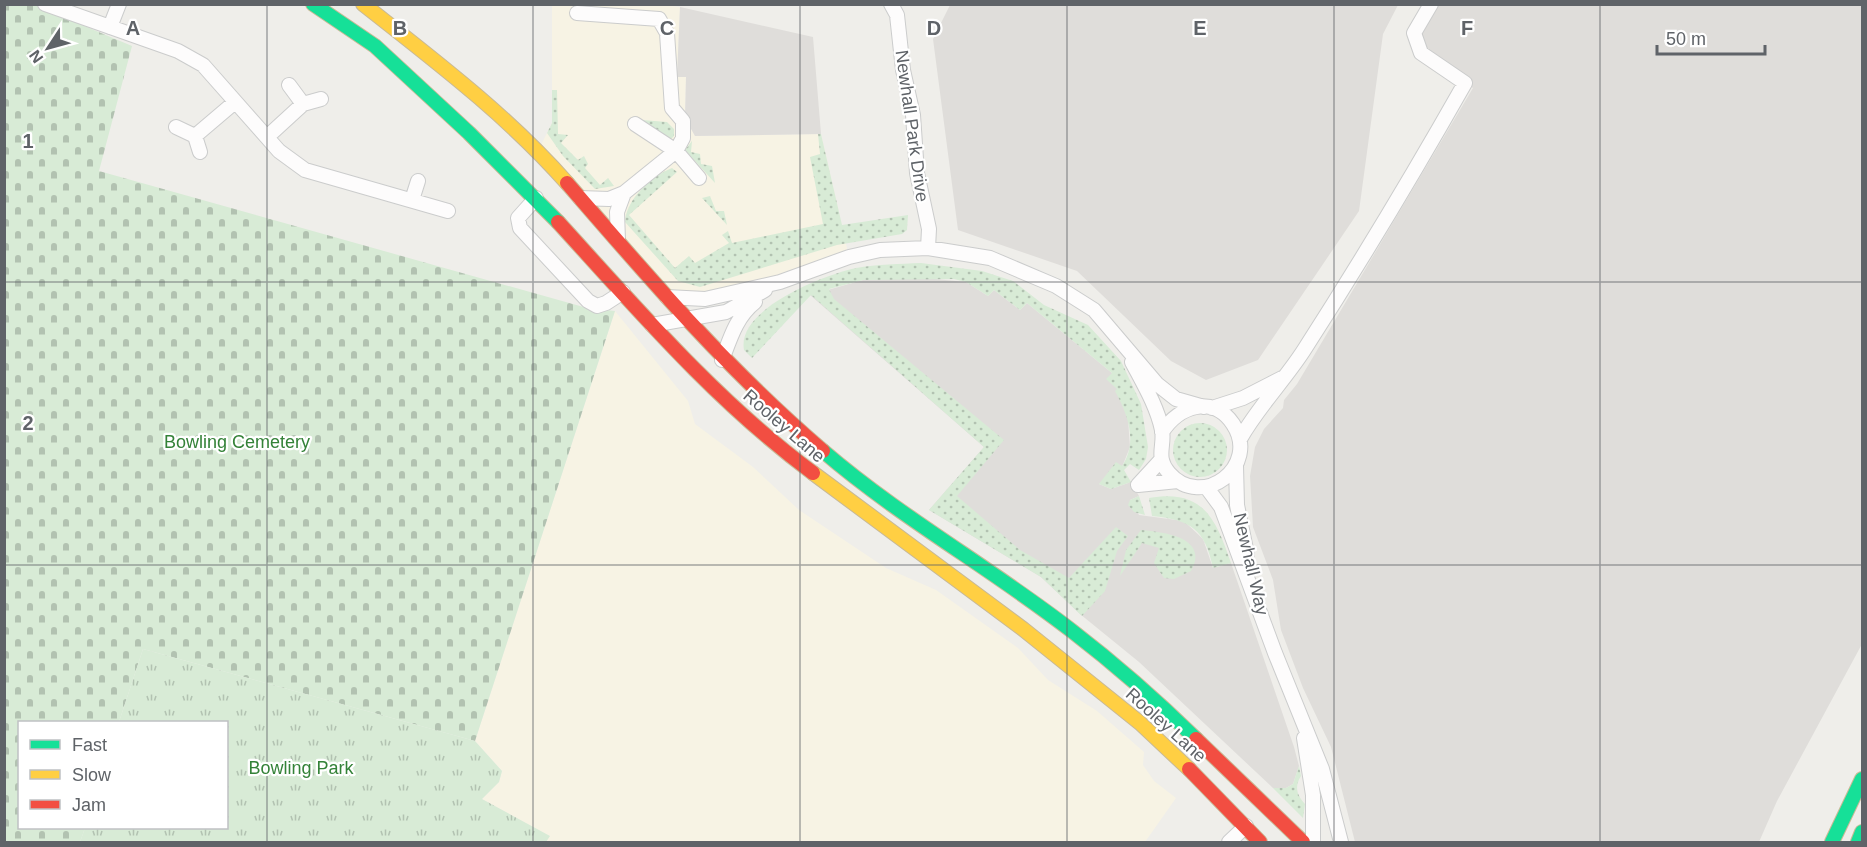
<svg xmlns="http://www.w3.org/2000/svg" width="1867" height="847" font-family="Arial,sans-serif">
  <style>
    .commercial { fill: #f7f3e4 }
    .industrial { fill: #dfddda }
    .grass { fill: url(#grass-dots) }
    .cemetery { fill: url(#cemetery-stones) }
    .park { fill: url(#park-tufts) }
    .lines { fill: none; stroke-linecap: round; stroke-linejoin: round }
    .street-casing { stroke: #cbcccc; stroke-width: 16 }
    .fast-casing { stroke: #c8b996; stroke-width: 16 }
    .slow-casing { stroke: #c8b996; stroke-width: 16 }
    .jam-casing { stroke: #c8b996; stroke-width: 16 }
    .street { stroke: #fdfcfc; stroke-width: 14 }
    .fast { stroke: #16e098; stroke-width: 14 }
    .slow { stroke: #ffcf43; stroke-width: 14 }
    .jam { stroke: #f24e42; stroke-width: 14 }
    .grid { fill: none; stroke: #5f6368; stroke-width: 1.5; stroke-opacity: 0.55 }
    .labels { text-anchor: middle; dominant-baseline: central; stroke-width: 4.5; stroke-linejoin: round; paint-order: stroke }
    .street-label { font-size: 18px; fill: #5f6368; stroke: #fff }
    .park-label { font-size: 18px; fill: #348238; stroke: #fff }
    .grid-label { font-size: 20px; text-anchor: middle; font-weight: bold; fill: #5f6368; stroke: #fff; stroke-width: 4.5; stroke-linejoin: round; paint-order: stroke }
  </style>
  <defs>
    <pattern id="grass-dots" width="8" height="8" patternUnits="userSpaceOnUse" patternTransform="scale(1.5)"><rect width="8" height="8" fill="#d8ebd6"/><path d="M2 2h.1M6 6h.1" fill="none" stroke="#b2c2b1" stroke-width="1.8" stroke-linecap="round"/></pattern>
    <pattern id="cemetery-stones" width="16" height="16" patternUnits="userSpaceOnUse" patternTransform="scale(1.5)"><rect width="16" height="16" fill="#d8ebd6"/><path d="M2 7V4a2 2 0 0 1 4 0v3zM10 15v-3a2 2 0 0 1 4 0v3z" fill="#b2c2b1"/></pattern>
    <pattern id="park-tufts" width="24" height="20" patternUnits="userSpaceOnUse" patternTransform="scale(1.5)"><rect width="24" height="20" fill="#d8ebd6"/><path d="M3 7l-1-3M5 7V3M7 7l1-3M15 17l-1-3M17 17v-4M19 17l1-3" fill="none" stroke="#b2c2b1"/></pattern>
  </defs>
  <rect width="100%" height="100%" fill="#efeeea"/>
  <path class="commercial" d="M 659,4 L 680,7 L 677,76 L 686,77 L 685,118 L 695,136 L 821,134 L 849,257 L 705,299 L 667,297 L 538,151 L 552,123 L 552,5 Z
    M 615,311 L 688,401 L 695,424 L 753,467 L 799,510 L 886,568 L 936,590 L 1018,648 L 1048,680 L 1097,711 L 1144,752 L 1143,765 L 1154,781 L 1176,798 L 1145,842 L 546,842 L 549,836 L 482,799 L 499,782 L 502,771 L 475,741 Z"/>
  <path class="industrial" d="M 950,5 L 1398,5 L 1383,34 L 1359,211 L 1258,360 L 1206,380 L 1171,361 L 1077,271 L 958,230 L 933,39 Z
    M 1431,5 L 1862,5 L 1862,644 L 1777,801 L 1759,842 L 1355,842 L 1331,747 L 1303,688 L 1281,630 L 1273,580 L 1253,527 L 1250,476 L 1255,447 L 1264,429 L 1283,408 L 1284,400 L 1297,384 L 1473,88 L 1421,53 L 1414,33 Z
    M 680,7 L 813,37 L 821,134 L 695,136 L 685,118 L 686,77 L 677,77 Z
    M 925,278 L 966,282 L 988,296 L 994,290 L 1020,310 L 1027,303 L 1112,373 L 1128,419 L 1130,447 L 1122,467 L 1099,484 L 1111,489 L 1131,482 L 1139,496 L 1130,500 L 1139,515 L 1184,521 L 1203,539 L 1213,568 L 1231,563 L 1294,747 L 1299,766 L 1293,784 L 1286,788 L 1273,788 L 1139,662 L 1080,614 L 1041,577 L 929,510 L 984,447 L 810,295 L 863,280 Z"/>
  <path class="grass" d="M 552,90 L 557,90 L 558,134 L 568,135 L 561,143 L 578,160 L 584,156 L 588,164 L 585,168 L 600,185 L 608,178 L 614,186 L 595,189 L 563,156 L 547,133 L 552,123 Z
    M 642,120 L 667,122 L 674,129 L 674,136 L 671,139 L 642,123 Z
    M 818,134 L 821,134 L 842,225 L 908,215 L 907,230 L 902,234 L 837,245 L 700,287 L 678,281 L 625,222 C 626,200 651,176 672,168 L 677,172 L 629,215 L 675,268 L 689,256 L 695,263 L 729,243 L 722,235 L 728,231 L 732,243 L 823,224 L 810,157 L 820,154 Z
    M 692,141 L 691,152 L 700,154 L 701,164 L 712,166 L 715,183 L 685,150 Z
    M 710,196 L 716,211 L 724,211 L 727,225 L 702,198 Z
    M 921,263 L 982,271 L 1013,281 L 1044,305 L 1088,325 L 1121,361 L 1141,404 L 1148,447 L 1146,459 L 1139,470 L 1130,464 L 1124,470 L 1131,482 L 1111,489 L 1099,484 L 1116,462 L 1122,466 C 1138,442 1128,415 1115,391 L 1117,389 L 1106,379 L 1112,373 L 1027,303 L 1020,310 L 994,290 L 988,296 L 966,282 L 954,279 L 863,280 L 829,289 L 834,299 L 1004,440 L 957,496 L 1020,550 L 1069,578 L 1116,527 L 1128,536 L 1117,551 L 1105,591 L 1082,616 L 1041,577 L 929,510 L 984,447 L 811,295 L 752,358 L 744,350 C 736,309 824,275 856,268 C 877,264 900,264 921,263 Z
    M1173 450a27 27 0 1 1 54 0a27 27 0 1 1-54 0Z
    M 1139,496 L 1145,515 L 1134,512 L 1128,505 L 1130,500 Z
    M 1149,498 C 1204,488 1216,520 1231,563 L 1213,568 C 1205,529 1191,520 1152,516 Z
    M 1141,530 C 1163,532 1210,537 1191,571 L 1174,579 L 1164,578 L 1154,563 L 1159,548 L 1142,543 L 1120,576 L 1126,550 Z
    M 1299,766 L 1301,776 C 1294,787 1297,795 1305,804 L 1303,818 L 1273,788 L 1286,788 L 1293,784 Z"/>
  <path class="cemetery" d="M 32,4 L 132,46 L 99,171 L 587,308 L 615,311 L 475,741 L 143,649 L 119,722 L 20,722 L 20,828 L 85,828 L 80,842 L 5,842 L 4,5 Z"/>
  <path class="park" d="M 143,649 L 475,741 L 502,771 L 499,782 L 482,799 L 550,836 L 546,842 L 80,842 L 85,828 L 226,828 L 226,722 L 119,722 Z"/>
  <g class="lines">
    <g class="street-casing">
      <path id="street" d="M 45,4 L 178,51 L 203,65 L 279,151 L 305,170 L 448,211
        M 891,4 L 897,15 L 903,70 L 913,115 L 917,173 L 929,229 L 928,248
        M 577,13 L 659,19 L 667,33 L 672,108 L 683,121 L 683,138 L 676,151 L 624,193 L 609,199 L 580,198
        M 110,27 L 119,4
        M 289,85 L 303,104 L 321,99
        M 635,124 L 676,151 L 699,178
        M 176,127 L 195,136 L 200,152
        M 195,136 L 235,102
        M 267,137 L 303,104
        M 536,198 L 518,218 L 520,228 L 588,301 L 597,306 L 606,303 L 623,292
        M 412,200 L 418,181
        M 618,240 L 617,212 L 624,193
        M 667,297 L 705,299 L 780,282 L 849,257 L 880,250 L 928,248 L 990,258 L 1056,286 L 1094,310 L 1157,384 L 1176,399 L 1204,407
        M 652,325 L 726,312 L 765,290
        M 722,360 C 730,339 736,317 755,302
        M 1132,362 C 1143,383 1157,406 1162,430 C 1165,446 1155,457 1169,473 C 1202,511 1261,466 1233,424 C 1213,394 1179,406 1162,432
        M 1212,408 L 1243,398 L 1282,378
        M 1240,439 C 1258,407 1284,381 1304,350 C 1360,263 1414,173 1465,83 L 1421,53 L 1414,33 L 1431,4
        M 1236,466 L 1237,505 L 1247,554
        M 1138,485 L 1178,481
        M 1138,485 L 1161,460
        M 1207,488 L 1221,507 L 1275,653 L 1322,769 L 1341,842
        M 1304,738 L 1313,795 L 1313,842
        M 1229,842 L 1246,826"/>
    </g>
    <g class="fast-casing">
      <path id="fast" d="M 313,4 L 375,46 L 469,133 L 558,222
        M 823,451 C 901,518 991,568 1072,631 C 1115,664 1157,701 1196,739
        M 1832,842 L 1862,779
        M 1858,842 L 1862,832"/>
    </g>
    <g class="slow-casing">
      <path id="slow" d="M 363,4 C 434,60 507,115 567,183
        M 813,473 L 1023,629 L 1140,723 L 1189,769"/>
    </g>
    <g class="jam-casing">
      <path id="jam" d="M 567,183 C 650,279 726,368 823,451
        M 558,222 C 639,311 717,402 813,473
        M 1196,739 L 1303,842
        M 1189,769 L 1260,842"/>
    </g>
    <use href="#street" class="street"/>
    <use href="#fast" class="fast"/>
    <use href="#slow" class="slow"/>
    <use href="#jam" class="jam"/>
  </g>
  <path class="grid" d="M 267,4 L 267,842M 533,4 L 533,842M 800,4 L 800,842M 1067,4 L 1067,842M 1334,4 L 1334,842M 1600,4 L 1600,842M 4,282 L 1862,282M 4,565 L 1862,565"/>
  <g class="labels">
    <g class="street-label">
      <text transform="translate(912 126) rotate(82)">Newhall Park Drive</text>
      <text transform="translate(784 426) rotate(41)">Rooley Lane</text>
      <text transform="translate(1251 564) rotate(77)">Newhall Way</text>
      <text transform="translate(1166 725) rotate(42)">Rooley Lane</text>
    </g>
    <g class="park-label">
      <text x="237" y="442">Bowling Cemetery</text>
      <text x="301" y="768">Bowling Park</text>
    </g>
  </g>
  <g class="grid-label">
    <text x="133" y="35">A</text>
    <text x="400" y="35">B</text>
    <text x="667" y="35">C</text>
    <text x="934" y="35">D</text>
    <text x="1200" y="35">E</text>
    <text x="1467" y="35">F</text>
    <text x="28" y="148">1</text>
    <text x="28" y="430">2</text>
  </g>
  <rect width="1867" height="847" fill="none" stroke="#5f6368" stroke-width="12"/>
  <rect x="18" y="721" width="210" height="108" fill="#ffffff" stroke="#bfc1c3" stroke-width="1.5"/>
  <rect x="30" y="740" width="30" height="9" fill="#16e098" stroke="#bfc1c3" stroke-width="1.5"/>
  <text x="72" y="751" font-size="18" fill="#5f6368">Fast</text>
  <rect x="30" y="770" width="30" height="9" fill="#ffcf43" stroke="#bfc1c3" stroke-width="1.5"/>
  <text x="72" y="781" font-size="18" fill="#5f6368">Slow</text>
  <rect x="30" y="800" width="30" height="9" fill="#f24e42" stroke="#bfc1c3" stroke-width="1.5"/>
  <text x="72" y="811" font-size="18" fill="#5f6368">Jam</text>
  <g transform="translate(48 48) rotate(234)" stroke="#ffffff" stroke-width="4.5" paint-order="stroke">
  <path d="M0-4.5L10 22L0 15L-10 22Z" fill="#5f6368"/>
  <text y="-9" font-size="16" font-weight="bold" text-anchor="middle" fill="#5f6368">N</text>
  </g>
  <path d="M1657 45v9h108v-9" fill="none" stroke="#5f6368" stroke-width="3"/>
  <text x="1666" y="45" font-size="18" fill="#5f6368" stroke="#ffffff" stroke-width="4.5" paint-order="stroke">50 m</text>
</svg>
